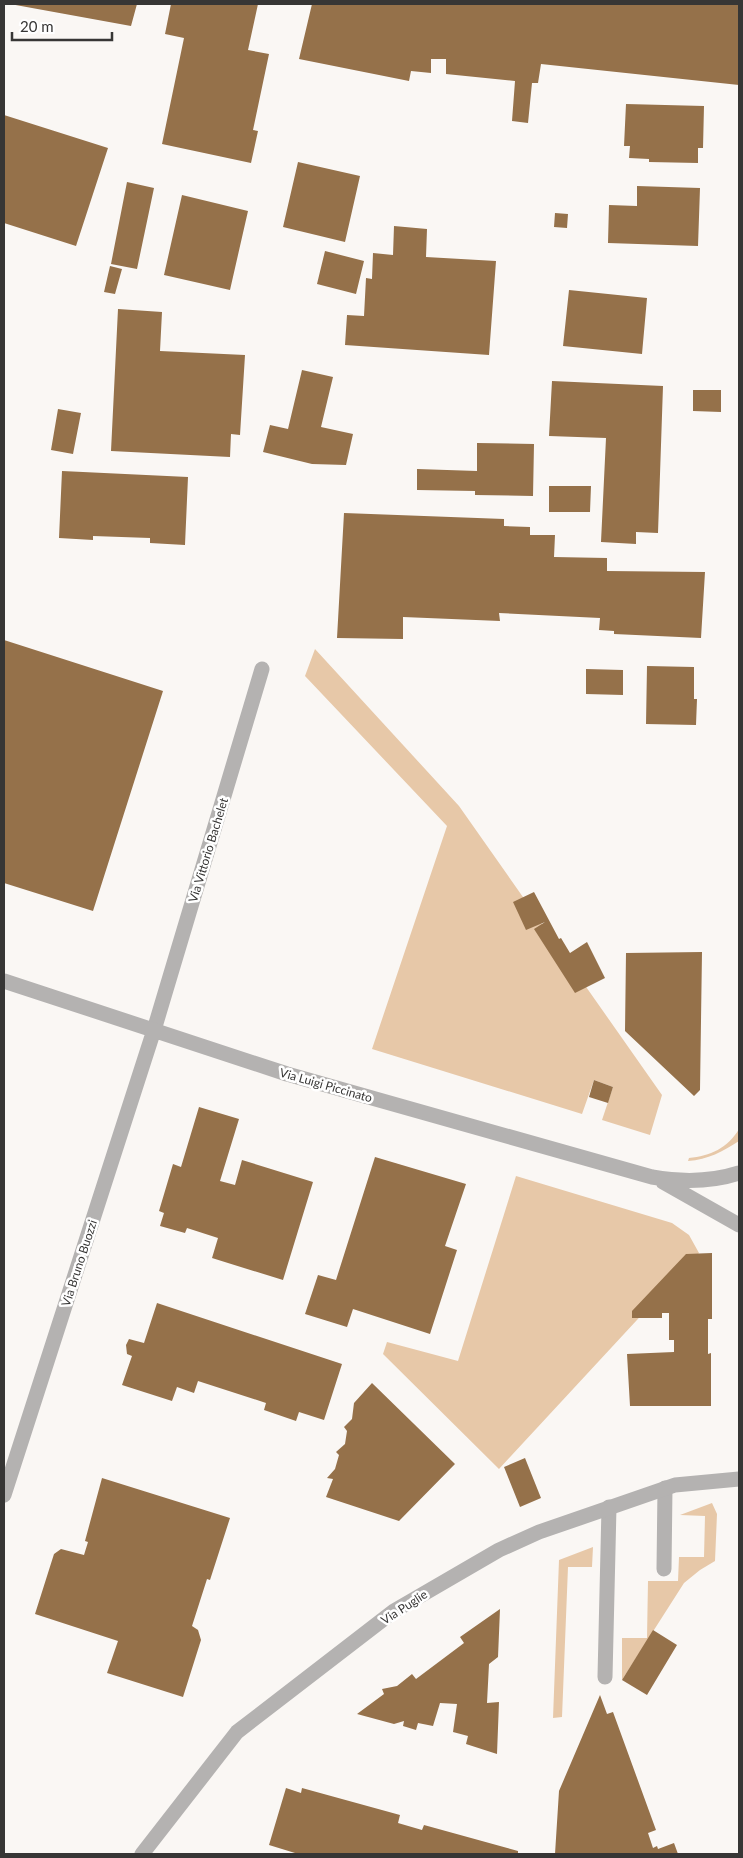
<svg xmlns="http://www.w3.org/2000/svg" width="743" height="1858" font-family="Lato,sans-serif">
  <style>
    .grass { fill: #e7c8a8 }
    .building { fill: #95714a }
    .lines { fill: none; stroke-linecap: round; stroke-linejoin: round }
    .lane { stroke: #b4b2b1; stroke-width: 15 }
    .street { stroke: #b4b2b1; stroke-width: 15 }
    .labels { text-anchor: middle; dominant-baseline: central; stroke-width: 5; stroke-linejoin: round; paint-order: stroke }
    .street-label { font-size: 12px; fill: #373635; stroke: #fff }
  </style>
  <rect width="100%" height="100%" fill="#faf7f4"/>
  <path class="grass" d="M 315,649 L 459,806 L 662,1095 L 650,1135 L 602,1120 L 613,1087 L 594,1080 L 582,1114 L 372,1049 L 447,826 L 305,676 Z
    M 739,1129 L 739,1141 C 723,1151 708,1160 688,1161 L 689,1158 C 710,1156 728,1148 739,1129 Z
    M 516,1176 L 672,1223 L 689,1235 L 699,1253 L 499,1469 L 383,1354 L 387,1342 L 458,1361 Z
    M 712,1503 L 717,1514 L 715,1561 L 700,1570 L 684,1583 L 622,1680 L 622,1638 L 647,1638 L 648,1581 L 678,1581 L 679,1557 L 704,1557 L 705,1516 L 680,1515 Z
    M 593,1547 L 592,1567 L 568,1567 L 562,1717 L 553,1718 L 559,1560 Z"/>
  <path class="building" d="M 10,4 L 137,4 L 131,26 Z
    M 171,4 L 258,4 L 248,50 L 269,54 L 253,130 L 258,131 L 251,163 L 162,144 L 184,38 L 165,34 Z
    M 312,4 L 739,4 L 739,85 L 541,64 L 538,83 L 532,83 L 528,123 L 512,121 L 515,81 L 446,74 L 446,59 L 431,59 L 431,73 L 411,71 L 409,81 L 299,59 Z
    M 626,104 L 704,106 L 703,148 L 698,148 L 698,163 L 649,162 L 649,159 L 629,158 L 630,146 L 624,146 Z
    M 4,115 L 108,148 L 76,246 L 4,223 Z
    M 298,162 L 360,176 L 345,242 L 283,227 Z
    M 127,182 L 154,188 L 137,269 L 111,264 Z
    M 637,186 L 700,188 L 698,246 L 608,243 L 609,205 L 637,206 Z
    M 182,195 L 248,211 L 230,290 L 164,275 Z
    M 555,213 L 568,214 L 567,228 L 554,227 Z
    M 394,226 L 427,229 L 426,257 L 496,261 L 489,355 L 345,345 L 347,315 L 364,316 L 366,278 L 372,279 L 373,253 L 393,255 Z
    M 325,251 L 364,261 L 356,294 L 317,284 Z
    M 110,266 L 122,269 L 115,294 L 104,292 Z
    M 569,290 L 647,298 L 642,354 L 563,346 Z
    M 118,309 L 162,312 L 160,351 L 245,355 L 240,435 L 231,434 L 230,457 L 111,451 Z
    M 302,370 L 333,377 L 321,427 L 353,434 L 346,465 L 312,464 L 263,452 L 270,425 L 288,429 Z
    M 552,381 L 663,386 L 658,533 L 636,532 L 636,544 L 601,542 L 606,438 L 549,436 Z
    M 693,390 L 721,390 L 721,412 L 693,411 Z
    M 58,409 L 81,413 L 73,454 L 51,450 Z
    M 477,443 L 534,444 L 533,496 L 475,495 L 475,491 L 417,490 L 417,469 L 477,471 Z
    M 62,471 L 188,477 L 185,545 L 150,543 L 150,538 L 93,536 L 93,540 L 59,538 Z
    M 549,486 L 591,486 L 590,512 L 549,512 Z
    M 344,513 L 504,519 L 504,526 L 530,527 L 530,535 L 555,535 L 554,557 L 607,558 L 607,571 L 705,572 L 701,638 L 614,634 L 614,631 L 599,630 L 600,618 L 499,613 L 500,621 L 403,617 L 403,639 L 337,638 Z
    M 4,640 L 163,691 L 93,911 L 4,883 Z
    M 647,666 L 694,667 L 694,699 L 697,699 L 696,725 L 646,724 Z
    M 586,669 L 623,670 L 623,695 L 586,694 Z
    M 534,892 L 559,939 L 561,938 L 570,953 L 587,942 L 605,978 L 575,993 L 534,929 L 545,922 L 526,930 L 513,902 Z
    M 702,952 L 700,1090 L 694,1096 L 625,1031 L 626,953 Z
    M 594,1080 L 613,1087 L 608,1103 L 589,1097 Z
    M 199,1107 L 239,1119 L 220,1181 L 235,1185 L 242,1160 L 313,1182 L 283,1280 L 212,1258 L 218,1238 L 187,1228 L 185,1233 L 160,1226 L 164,1213 L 159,1211 L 173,1164 L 181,1167 Z
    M 375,1157 L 466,1184 L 445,1246 L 457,1250 L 430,1334 L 353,1309 L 347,1327 L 305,1314 L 318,1275 L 336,1280 Z
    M 712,1253 L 712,1319 L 708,1319 L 708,1354 L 711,1353 L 711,1406 L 630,1406 L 627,1354 L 674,1352 L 674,1340 L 669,1340 L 669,1313 L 662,1313 L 662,1318 L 632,1318 L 632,1311 L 686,1254 Z
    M 157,1303 L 342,1364 L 324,1420 L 299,1412 L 296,1421 L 264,1410 L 266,1403 L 198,1381 L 194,1393 L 177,1387 L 172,1401 L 122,1385 L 132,1356 L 127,1354 L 126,1345 L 129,1339 L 144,1343 Z
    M 372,1383 L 455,1464 L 399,1521 L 326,1497 L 333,1479 L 327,1478 L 335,1469 L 339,1455 L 336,1452 L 345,1444 L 347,1431 L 344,1427 L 352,1419 L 354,1403 Z
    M 525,1458 L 541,1498 L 520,1507 L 504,1467 Z
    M 102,1478 L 230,1518 L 210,1580 L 207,1579 L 192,1626 L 198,1630 L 201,1640 L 183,1697 L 107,1673 L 118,1641 L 35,1614 L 54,1554 L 61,1549 L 84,1555 L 88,1542 L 85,1541 Z
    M 500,1609 L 498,1657 L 489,1664 L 487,1703 L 499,1702 L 497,1754 L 466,1744 L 468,1736 L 453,1732 L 457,1704 L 440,1703 L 433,1726 L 418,1723 L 416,1730 L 403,1726 L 404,1721 L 394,1724 L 357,1714 L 384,1694 L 382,1689 L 397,1686 L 412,1674 L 416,1679 L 464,1643 L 460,1637 Z
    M 653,1630 L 677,1645 L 647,1695 L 622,1680 Z
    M 600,1695 L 607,1714 L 613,1712 L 656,1830 L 648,1833 L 653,1848 L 657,1846 L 658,1849 L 674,1843 L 678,1854 L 555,1854 L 559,1791 Z
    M 286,1788 L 301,1793 L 302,1788 L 400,1815 L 398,1823 L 422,1830 L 424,1825 L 518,1851 L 518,1854 L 294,1854 L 295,1853 L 269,1845 Z"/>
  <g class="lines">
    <path class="lane" d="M 154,1030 L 262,669
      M 664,1569 L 665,1488
      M 605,1677 L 609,1507"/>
    <path class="street" d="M 4,981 L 287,1074 L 652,1177 C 681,1182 711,1182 739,1173
      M 663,1182 L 739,1225
      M 4,1495 L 154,1030
      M 142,1854 L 237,1732 L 394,1611 L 499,1550 L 539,1532 L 675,1485 L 739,1479"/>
  </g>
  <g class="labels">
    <g class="street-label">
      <text transform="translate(208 850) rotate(-73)">Via Vittorio Bachelet</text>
      <text transform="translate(326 1085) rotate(16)">Via Luigi Piccinato</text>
      <text transform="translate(79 1263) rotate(-72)">Via Bruno Buozzi</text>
      <text transform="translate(404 1607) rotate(-33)">Via Puglie</text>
    </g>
  </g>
  <rect width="743" height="1858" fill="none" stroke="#373635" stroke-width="10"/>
  <path d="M12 32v8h100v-8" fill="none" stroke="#373635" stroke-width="2.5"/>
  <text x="20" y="32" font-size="15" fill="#373635" stroke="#ffffff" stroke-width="4" paint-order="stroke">20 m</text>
</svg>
